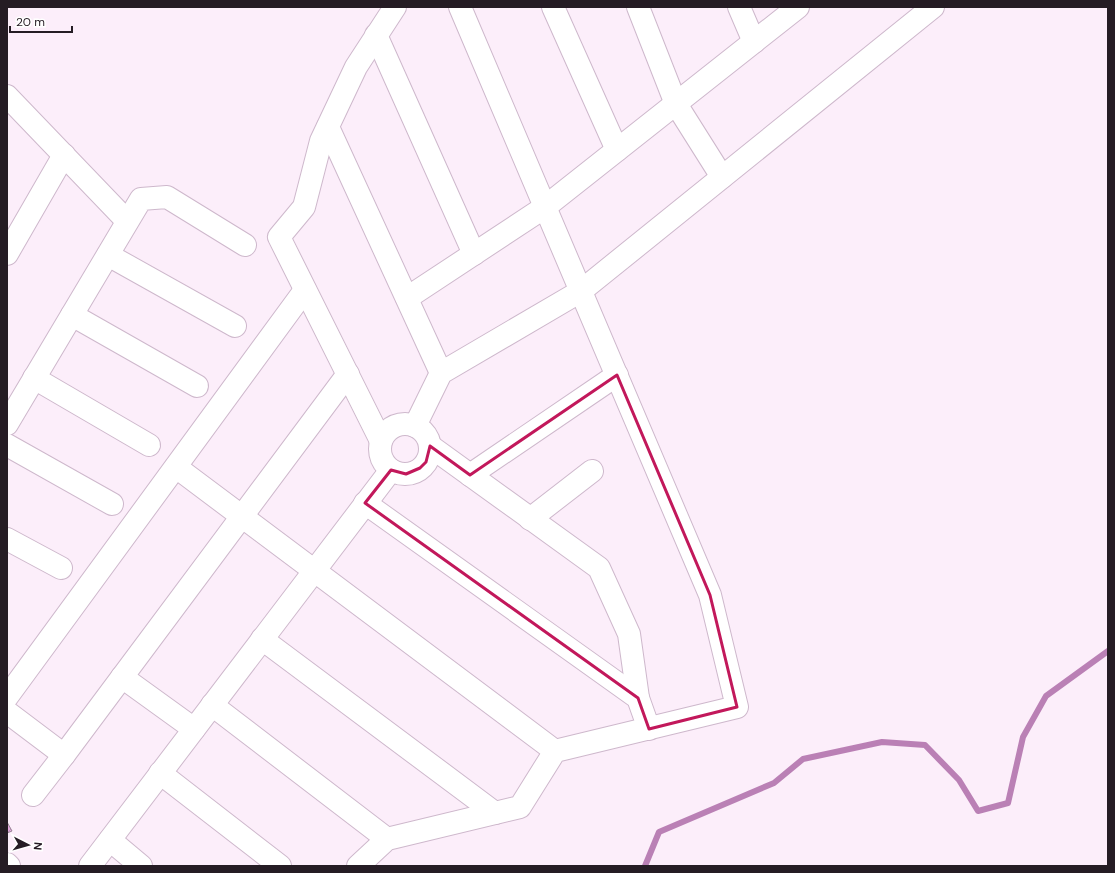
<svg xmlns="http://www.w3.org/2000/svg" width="1115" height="873" font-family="'DM Sans',sans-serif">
	<defs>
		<pattern id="building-cross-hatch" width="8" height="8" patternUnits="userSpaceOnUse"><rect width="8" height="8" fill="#e7abe2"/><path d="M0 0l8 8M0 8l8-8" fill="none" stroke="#c693c2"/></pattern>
	</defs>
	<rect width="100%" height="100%" fill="#fceefa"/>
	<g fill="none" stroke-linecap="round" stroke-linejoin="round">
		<!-- stream -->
		<path stroke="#ba80b5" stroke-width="6" d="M645,866L659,832L774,783L803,759L882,742L925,745L959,780L978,811L1008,803L1023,737L1046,696L1108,651"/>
	</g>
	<!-- building -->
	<path fill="url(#building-cross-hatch)" stroke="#978295" d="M7,822L12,831L7,833Z"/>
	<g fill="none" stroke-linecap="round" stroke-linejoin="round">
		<defs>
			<g id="minor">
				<path d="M553,7L617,150"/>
				<path d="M638,7L676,104L722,177"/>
				<path d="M739,7L754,42"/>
				<path d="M376,35L474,254"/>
				<path d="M7,96L127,221"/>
				<path d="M328,127L441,373"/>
				<path d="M7,254L64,155"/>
				<path d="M108,255L235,326"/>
				<path d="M407,298L545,207L798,7"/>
				<path d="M72,315L197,386"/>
				<path d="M34,378L149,445"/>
				<path d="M7,424L141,199L167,197L245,245"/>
				<circle cx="405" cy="449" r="25"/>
				<path d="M415,426L441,373L581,291L933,7"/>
				<path d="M381,441L279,237L304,207L321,141L356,67L395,7"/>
				<path d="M7,445L112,504"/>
				<path d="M430,446L599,568L629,634L638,698"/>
				<path d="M176,467L555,751"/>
				<path d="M470,475L617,375"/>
				<path d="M365,503L638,698L649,729"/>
				<path d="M530,519L592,471"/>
				<path d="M7,539L61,568"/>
				<path d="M262,639L495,813"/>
				<path d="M122,677L194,729"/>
				<path d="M7,697L305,290"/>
				<path d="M212,705L387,839"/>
				<path d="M7,712L64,755L348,374"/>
				<path d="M160,773L280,866"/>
				<path d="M33,795L64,755"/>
				<path d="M110,840L141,866"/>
				<path d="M7,864L9,866"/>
				<path d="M90,866L391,470"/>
				<path d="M358,866L387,839L520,807L555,751L737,707L710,595L460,7"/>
			</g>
		</defs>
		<!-- minor casing -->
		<use href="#minor" stroke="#ceb8cc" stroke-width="24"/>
		<!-- minor -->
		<use href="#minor" stroke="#fff" stroke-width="22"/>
	</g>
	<!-- marked area -->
	<path fill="none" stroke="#c2185b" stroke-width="3" stroke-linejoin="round" d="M617,375L710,595L737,707L649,729L638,698L365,503L391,470L406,474L420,468L426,462L430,446L470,475Z"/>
	<!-- border -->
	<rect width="1115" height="873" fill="none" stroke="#251c24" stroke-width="16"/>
	<!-- north arrow -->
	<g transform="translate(28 845) rotate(96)" stroke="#ffffff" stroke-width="3" paint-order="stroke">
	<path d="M0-3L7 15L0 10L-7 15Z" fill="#251c24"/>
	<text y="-6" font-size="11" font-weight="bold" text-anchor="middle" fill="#251c24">N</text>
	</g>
	<!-- scale -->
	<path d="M10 26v6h62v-6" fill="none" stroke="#251c24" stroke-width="2"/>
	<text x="16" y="26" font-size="12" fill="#251c24" stroke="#ffffff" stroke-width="3" paint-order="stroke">20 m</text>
</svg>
